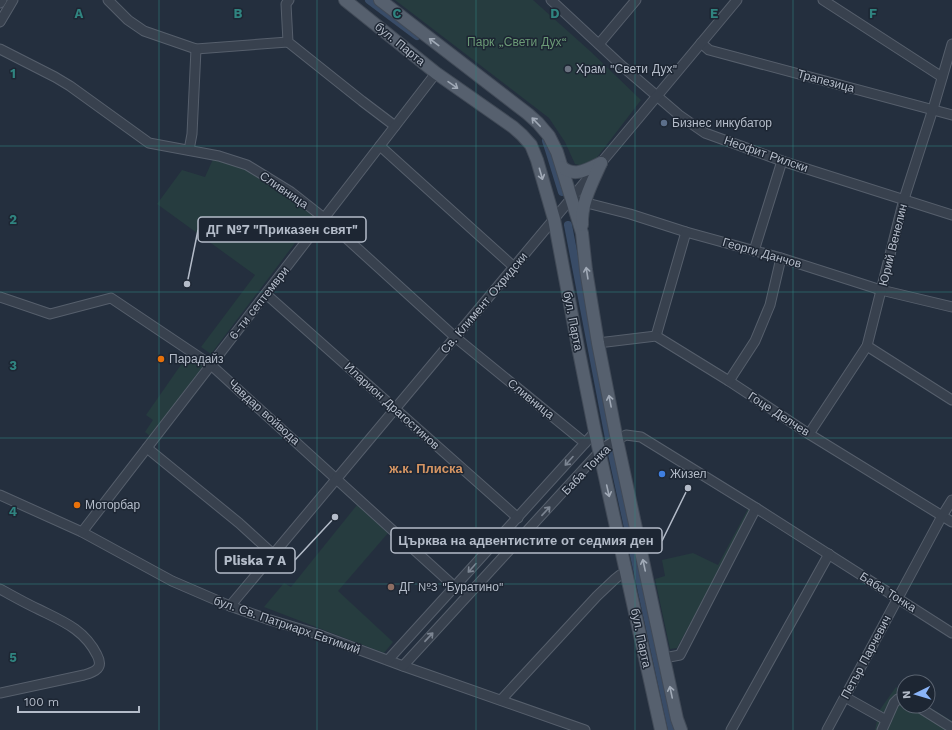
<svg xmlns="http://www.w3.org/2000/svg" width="952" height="730" font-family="'Work Sans',sans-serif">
	<rect width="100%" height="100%" fill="#242f3e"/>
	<!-- green -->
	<g fill="#263c3f">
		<path d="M395,0H533L590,51L641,100L595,160L583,166L575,164L565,142L549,118Z"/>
		<path d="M214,157L245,164L317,214L211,354L201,347L255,275L157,204L182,170L205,177Z"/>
		<path d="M191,356L204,365L150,436L145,432L153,420L146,415L185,359Z"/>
		<path d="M357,505L388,533L338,591L393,642L384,653L264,607L284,583L291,587Z"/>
		<path d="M749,507L752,509L677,648L670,649L655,579L665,576L662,560L693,553L718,565Z"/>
		<path d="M896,687L904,692V706H927L952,721V730H875L879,711Z"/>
	</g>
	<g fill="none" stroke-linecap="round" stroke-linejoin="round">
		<!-- canal -->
		<g stroke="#394c67" stroke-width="8">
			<path d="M369,0L417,36"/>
			<path d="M546,141L549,150L562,192"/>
			<path d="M568,225L612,454L672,730"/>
		</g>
		<defs>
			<g id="minor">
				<path d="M108,0L128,20L144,31L196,49L288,42"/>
				<path d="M289,0L286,4L288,42L362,101L395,126"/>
				<path d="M551,0L622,66L679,115L705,133L782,161L952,215"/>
				<path d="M823,0L942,77"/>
				<path d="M0,3L2,0"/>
				<path d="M0,22L13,0"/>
				<path d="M701,43L709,50L952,115"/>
				<path d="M599,44L636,0"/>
				<path d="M0,49L55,77L70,86L149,143L219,156L247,165L291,192L324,218L455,337L585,443"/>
				<path d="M380,146L514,267"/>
				<path d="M189,150L192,134L196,49"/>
				<path d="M579,201L630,214L686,232L781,258L881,290L952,307"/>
				<path d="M754,251L782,161"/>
				<path d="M266,294L518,518"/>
				<path d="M0,297L50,314L111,298L211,365L455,587"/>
				<path d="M656,336L686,232"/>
				<path d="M598,343L656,336L729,381L809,434L952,522"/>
				<path d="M867,346L952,400"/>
				<path d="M729,381L755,341L770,305L781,258"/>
				<path d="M809,434L867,346L904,199L933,109L952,44"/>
				<path d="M147,448L239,523L273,554"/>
				<path d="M0,495L82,532L172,581L230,606L270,620L317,634L403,666L585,730"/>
				<path d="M82,532L436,73"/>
				<path d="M0,589C13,596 25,603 38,609C62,621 84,629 97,655C104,668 95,672 84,675L0,693"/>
				<path d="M230,606L657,96L737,0"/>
				<path d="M664,658L680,655L756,508"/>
				<path d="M388,660L595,432"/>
				<path d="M403,666L603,448L613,442L626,435L641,437L756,508L952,633"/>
				<path d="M845,697L886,720"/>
				<path d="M501,700L597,596L615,579L620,575L627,573"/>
				<path d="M917,706L952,728"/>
				<path d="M731,730L829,554"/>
				<path d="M827,730L942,516L952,500"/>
				<path d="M882,730L894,703L898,699L904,698"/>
			</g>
			<g id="major">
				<path d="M345,0L436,73L513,127L522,135L531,145L537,160L554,219L578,347L595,432L661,730"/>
				<path d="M380,0L528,114L538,123L549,136L557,152L582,233L586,270L598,343L617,440L677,719L681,730"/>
				<path d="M562,167C575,178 588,169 601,163"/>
				<path d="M582,225C581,203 592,183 601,163"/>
			</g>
		</defs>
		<!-- minor casing -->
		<use href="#minor" stroke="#565f6c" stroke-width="11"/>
		<!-- major casing -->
		<use href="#major" stroke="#414a57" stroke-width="14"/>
		<!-- minor -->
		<use href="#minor" stroke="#38414e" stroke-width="9"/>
		<!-- major -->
		<use href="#major" stroke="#56606e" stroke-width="12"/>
	</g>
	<!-- one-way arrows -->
	<defs><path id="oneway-shaft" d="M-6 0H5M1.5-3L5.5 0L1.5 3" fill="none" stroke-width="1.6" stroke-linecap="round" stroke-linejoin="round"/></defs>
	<g stroke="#a1aab7">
		<use href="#oneway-shaft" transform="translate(434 42) rotate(-143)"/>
		<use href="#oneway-shaft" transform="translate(453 85) rotate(35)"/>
		<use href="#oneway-shaft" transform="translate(536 122) rotate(-134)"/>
		<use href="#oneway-shaft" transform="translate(541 174) rotate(74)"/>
		<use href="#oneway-shaft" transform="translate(587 273) rotate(-99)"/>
		<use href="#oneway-shaft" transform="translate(610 401) rotate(-101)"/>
		<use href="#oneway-shaft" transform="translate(608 491) rotate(77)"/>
		<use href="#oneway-shaft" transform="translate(644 565) rotate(-102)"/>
		<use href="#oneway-shaft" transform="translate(671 692) rotate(-102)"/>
	</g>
	<g stroke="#7c8592">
		<use href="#oneway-shaft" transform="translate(569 461) rotate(132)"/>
		<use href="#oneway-shaft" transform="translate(546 511) rotate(-47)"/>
		<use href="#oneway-shaft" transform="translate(472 568) rotate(132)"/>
		<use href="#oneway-shaft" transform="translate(429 637) rotate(-47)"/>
	</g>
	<!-- grid -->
	<path fill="none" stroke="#308480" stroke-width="1" stroke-opacity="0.55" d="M159,0V730M317,0V730M476,0V730M635,0V730M793,0V730M0,146H952M0,292H952M0,438H952M0,584H952"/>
	<!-- markers -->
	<circle fill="#6b7280" stroke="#1d2633" stroke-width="1.5" cx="568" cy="69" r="4"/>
	<circle fill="#5c6f8a" stroke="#1d2633" stroke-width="1.5" cx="664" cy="123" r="4"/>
	<g fill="#e8710a" stroke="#1d2633" stroke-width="1.5">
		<circle cx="161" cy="359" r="4"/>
		<circle cx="77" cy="505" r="4"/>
	</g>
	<circle fill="#3f7fe0" stroke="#1d2633" stroke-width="1.5" cx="662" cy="474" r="4"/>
	<circle fill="#8d6e63" stroke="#1d2633" stroke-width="1.5" cx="391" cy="587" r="4"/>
	<g text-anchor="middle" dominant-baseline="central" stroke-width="3" stroke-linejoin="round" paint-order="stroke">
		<!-- park labels -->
		<g font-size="12" fill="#6b9a76" stroke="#1d2633">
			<text x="517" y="42">Парк „Свети Дух“</text>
		</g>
		<!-- street labels -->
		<g font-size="12" fill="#b4bcc9" stroke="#1d2633">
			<text transform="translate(400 44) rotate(39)">бул. Парта</text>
			<text transform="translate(826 81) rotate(15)">Трапезица</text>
			<text transform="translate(766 154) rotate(19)">Неофит Рилски</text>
			<text transform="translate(284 190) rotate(34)">Сливница</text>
			<text transform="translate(893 245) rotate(-76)">Юрий Венелин</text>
			<text transform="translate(762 253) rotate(16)">Георги Данчов</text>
			<text transform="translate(259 303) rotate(-52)">6-ти септември</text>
			<text transform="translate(484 303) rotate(-50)">Св. Климент Охридски</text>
			<text transform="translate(573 321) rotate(79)">бул. Парта</text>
			<text transform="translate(531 399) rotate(39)">Сливница</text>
			<text transform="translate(392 406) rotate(42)">Иларион Драгостинов</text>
			<text transform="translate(264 412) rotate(42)">Чавдар войвода</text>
			<text transform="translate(779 414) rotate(33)">Гоце Делчев</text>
			<text transform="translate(586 470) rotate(-46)">Баба Тонка</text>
			<text transform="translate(888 592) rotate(32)">Баба Тонка</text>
			<text transform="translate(287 625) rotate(19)">бул. Св. Патриарх Евтимий</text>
			<text transform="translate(641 638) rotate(78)">бул. Парта</text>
			<text transform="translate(866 657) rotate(-62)">Петър Парчевич</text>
		</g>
		<!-- poi labels -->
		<g font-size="12" fill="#b4bcc9" stroke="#1d2633" text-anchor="start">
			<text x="576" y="69">Храм "Свети Дух"</text>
			<text x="672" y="123">Бизнес инкубатор</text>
			<text x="169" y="359">Парадайз</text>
			<text x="670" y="474">Жизел</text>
			<text x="85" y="505">Моторбар</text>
			<text x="399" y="587">ДГ №3 "Буратино"</text>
		</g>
		<!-- neighbourhood labels -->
		<g font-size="13" font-weight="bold" fill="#d59563" stroke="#1d2633">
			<text x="426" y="468">ж.к. Плиска</text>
		</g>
	</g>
	<g font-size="13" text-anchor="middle" font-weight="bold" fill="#308480" stroke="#1d2633" stroke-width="3" stroke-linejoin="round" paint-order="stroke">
		<text x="79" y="18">A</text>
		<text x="238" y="18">B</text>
		<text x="397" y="18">C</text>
		<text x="555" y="18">D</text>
		<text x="714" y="18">E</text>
		<text x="873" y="18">F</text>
		<text x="13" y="78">1</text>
		<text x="13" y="224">2</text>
		<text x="13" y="370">3</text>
		<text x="13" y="516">4</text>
		<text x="13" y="662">5</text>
	</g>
	<!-- callouts -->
	<path fill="none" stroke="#b4bcc9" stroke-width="1.5" d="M187 284L198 230M688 488L662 541M335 517L295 560"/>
	<g fill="#b4bcc9" stroke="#1d2633" stroke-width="1.5">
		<circle cx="187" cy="284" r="4"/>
		<circle cx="688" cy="488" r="4"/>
		<circle cx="335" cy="517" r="4"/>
	</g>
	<g fill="#1d2633" stroke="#b4bcc9" stroke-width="1.5">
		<rect x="198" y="217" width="168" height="25" rx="4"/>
		<rect x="391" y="528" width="271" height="25" rx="4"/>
		<rect x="216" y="548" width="79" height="25" rx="4"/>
	</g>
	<g font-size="13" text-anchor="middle" font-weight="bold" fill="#b4bcc9">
		<text x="282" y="234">ДГ №7 "Приказен свят"</text>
		<text x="526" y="545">Църква на адвентистите от седмия ден</text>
		<text x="255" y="565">Pliska 7 A</text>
	</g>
	<!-- north arrow -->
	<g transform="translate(916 694) rotate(265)"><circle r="19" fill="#1d2633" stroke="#59626f"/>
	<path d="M0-3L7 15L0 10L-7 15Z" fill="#8ab4f8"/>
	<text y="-6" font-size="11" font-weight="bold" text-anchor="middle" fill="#b4bcc9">N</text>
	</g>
	<!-- scale -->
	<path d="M18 706v6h121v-6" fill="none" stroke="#b4bcc9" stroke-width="2"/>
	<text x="24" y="706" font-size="12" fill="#b4bcc9" stroke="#1d2633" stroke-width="3" paint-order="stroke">100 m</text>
</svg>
